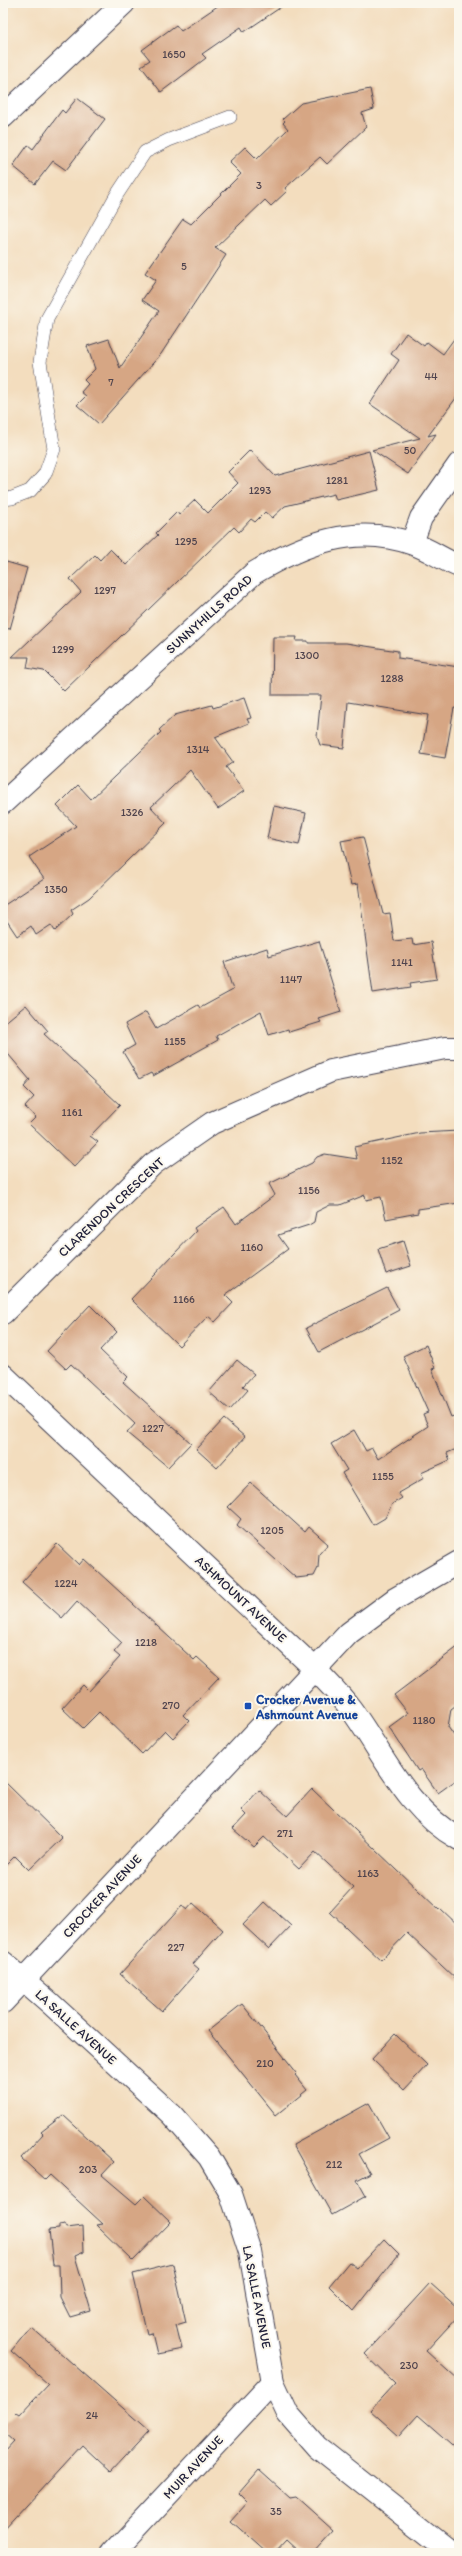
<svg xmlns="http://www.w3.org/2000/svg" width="462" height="2556" font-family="Itim,sans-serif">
	<rect width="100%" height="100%" fill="#fbf7ec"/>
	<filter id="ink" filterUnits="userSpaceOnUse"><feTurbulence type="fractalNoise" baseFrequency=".025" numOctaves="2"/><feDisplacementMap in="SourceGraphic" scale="8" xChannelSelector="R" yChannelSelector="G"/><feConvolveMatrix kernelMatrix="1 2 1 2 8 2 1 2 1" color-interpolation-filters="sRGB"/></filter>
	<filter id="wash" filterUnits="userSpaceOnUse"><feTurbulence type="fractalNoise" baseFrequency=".012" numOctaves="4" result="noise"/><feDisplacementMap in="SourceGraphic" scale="16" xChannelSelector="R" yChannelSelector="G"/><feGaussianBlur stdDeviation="0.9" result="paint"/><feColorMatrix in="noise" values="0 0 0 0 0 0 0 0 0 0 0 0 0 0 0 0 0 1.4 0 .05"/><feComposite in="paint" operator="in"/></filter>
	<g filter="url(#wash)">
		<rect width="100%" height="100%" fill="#f3ddbe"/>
		<g id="blocks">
			<!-- building -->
			<g fill="#d6a684">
				<path d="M222,3H287L244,32L241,27L202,54L206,58L161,92L141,66L150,60L142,50L176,25L181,31Z"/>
				<path d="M370,89L374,109L362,113L366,127L327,164L320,157L285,188L287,191L271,206L265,200L215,248L226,255L161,354L99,424L77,405L86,396L81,392L88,384L84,380L95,369L87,346L109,339L120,368L159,311L142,300L156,280L145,273L183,219L191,224L241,174L229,162L245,147L257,159L288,129L283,123L285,121L283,119L301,103Z"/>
				<path d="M77,98L105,119L66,170L53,161L35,184L13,166L28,145L33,149L62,110L65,113Z"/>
				<path d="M459,332V394L428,436L436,434L408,474L372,450L420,438L370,404L399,360L391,354L406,333L424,346L427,342L443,354Z"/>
				<path d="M250,450L275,476L369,451L379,490L336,500L334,494L285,506L272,518L265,512L255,522L251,519L239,532L234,527L64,691L44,671L27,668L29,657H12L81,592L70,579L95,555L100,560L110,549L126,565L158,535L156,533L177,512L179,515L195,500L208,513L238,483L228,472Z"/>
				<path d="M3,561L27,568L10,629L3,628Z"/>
				<path d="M273,637H297L296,641H308V643H346L398,651V658L459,667V709L454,708L445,758L421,754L428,715L348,702L344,748L320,745L317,736L321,695H272Z"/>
				<path d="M244,698L251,718L247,719L249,723L215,737L233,762L226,767L244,791L218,809L190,770L151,807L166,823L89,898L71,910L73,914L55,931L51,925L36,935L31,926L17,936L3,915V906L44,879L29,857L76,826L57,806L78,785L91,799L161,732L159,730L175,715L212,705L213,708Z"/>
				<path d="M274,806L306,813L299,845L267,838Z"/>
				<path d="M363,837L383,914L390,913L394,941L412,939L413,945L431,942L437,979L410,983L411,987L373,993L358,884L351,885L341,841Z"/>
				<path d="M319,941L341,1012L319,1019L321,1022L289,1032L288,1029L269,1035L261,1011L216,1036L218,1040L153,1076L151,1073L139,1079L123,1052L135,1045L125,1024L146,1012L156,1029L198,1005L200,1008L233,990L224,962L267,948L269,956Z"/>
				<path d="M26,1005L48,1031L44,1034L120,1105L90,1136L98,1142L74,1167L29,1124L36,1117L25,1107L34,1097L24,1087L30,1080L3,1048V1024Z"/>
				<path d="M459,1131V1203L418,1209V1213L386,1219L381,1197L366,1200L365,1195L340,1205H330L316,1212L314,1222L309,1225L278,1235L288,1249L225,1295L233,1303L215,1322L208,1316L179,1346L131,1299L196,1231L194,1228L224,1207L236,1224L275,1195L269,1184L312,1163L317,1157L325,1154L357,1159L354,1147L420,1133Z"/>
				<path d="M403,1241L411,1266L386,1274L378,1249Z"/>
				<path d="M387,1288L399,1310L319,1352L306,1328Z"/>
				<path d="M90,1305L117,1332L100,1350L128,1377L123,1382L191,1443L168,1467L127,1433L135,1424L71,1364L66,1369L47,1351Z"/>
				<path d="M426,1345L435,1368L432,1369L451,1417L459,1414V1448L447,1453L450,1460L421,1473L424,1478L398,1493L402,1498L392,1504L385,1518L373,1525L342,1473L347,1470L331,1444L354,1430L366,1451L372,1448L378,1459L428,1426L423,1414L428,1412L403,1356Z"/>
				<path d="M237,1360L254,1374L243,1386L248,1390L230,1410L209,1392Z"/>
				<path d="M224,1419L245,1437L217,1468L196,1449Z"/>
				<path d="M251,1483L305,1532L309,1527L328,1544L319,1554L318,1568L314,1576L296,1578L237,1525L241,1519L228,1507Z"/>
				<path d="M57,1544L79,1565L84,1559L194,1660L197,1657L219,1677L183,1715L189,1721L173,1738L165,1730L142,1754L99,1712L83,1728L62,1708L83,1685L89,1691L120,1657L114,1652L122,1643L77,1601L62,1618L22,1582Z"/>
				<path d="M459,1646V1703L451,1709L448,1727L459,1743V1778L438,1793L421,1769L418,1771L389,1727L408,1713L394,1695Z"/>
				<path d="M3,1780L62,1838L29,1870L15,1856L3,1868Z"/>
				<path d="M312,1789L439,1910L440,1908L459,1926V1982L407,1933L381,1960L330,1912L353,1887L315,1852L299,1869L264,1837L254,1847L233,1829L246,1815L241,1810L259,1790L287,1816Z"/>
				<path d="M265,1902L291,1926L269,1949L243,1925Z"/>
				<path d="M193,1903L223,1930L193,1964L199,1969L162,2011L120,1974L182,1906L187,1910Z"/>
				<path d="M242,2004L297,2073L295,2075L307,2090L276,2115L208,2031Z"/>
				<path d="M395,2034L427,2065L404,2090L372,2059Z"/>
				<path d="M369,2103L389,2138L359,2154L370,2173L357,2180L366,2196L332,2215L293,2145Z"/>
				<path d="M63,2115L114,2162L102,2175L136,2204L144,2196L171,2222L133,2261L96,2225L103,2224L50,2175L45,2180L21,2158L43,2134L41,2132Z"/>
				<path d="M65,2224L67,2228L83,2226L84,2252L75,2256L91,2311L70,2317L60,2297L59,2265H53L49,2230L59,2229V2225Z"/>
				<path d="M384,2239L399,2254L354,2311L329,2286L349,2262L357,2268Z"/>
				<path d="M173,2264L186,2322L176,2325L182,2349L157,2354L152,2333L147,2334L133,2274Z"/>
				<path d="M430,2283L459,2309V2315L426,2351L459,2381V2451L418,2415L399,2436L370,2410L395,2383L365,2354Z"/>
				<path d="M31,2327L149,2431L111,2472L82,2445L3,2531V2452L13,2441L3,2432V2426L16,2413L19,2415L48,2384L11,2351Z"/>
				<path d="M259,2470L290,2498L296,2497L334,2531L314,2553H300L286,2540L274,2553H267L231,2521L248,2502L239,2493Z"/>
			</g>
		</g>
	</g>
	<g filter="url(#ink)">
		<use href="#blocks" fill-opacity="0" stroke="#413e4f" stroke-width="1"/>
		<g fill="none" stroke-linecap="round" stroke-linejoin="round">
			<defs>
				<path id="lane" d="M3,499L12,498L30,491L45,474L54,449L40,362L47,319L116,196L145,152L169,140L230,117"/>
				<g id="street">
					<path d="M3,117L124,3"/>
					<path d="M412,543L421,518L459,464"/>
					<path d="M3,803L254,573C303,544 355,523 413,544C429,549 443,560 459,566"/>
					<path d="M3,1313L153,1164L212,1123L331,1071L445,1048H459"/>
					<path d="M3,1375L314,1668C326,1681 340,1694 351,1709C385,1756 407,1810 459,1839"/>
					<path d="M3,1962L50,2003L172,2115L209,2157L231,2194L250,2252L273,2382L288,2414L317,2447L451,2553"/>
					<path d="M113,2553L273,2382"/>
				</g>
				<path id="secondary" d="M3,2002L349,1633L395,1599L459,1562"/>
			</defs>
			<!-- lane casing -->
			<use href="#lane" stroke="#413e4f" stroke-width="14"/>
			<!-- street casing -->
			<use href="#street" stroke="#413e4f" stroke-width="24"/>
			<!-- secondary casing -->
			<use href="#secondary" stroke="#413e4f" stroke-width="24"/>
			<!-- lane -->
			<use href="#lane" stroke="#fff" stroke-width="13"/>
			<!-- street -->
			<use href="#street" stroke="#fff" stroke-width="22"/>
			<!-- secondary -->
			<use href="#secondary" stroke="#fff" stroke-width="22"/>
		</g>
	</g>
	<!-- markers -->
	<rect fill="#1a4fb4" stroke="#fbf7ec" stroke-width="1.5" x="244" y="1702" width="8" height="8" rx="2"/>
	<g text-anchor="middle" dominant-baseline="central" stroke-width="4" stroke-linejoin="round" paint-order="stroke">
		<!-- number labels -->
		<g font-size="11" fill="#4f434d">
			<text x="174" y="54">1650</text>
			<text x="259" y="185">3</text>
			<text x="184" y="266">5</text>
			<text x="431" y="376">44</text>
			<text x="111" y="382">7</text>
			<text x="410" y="450">50</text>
			<text x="337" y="480">1281</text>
			<text x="260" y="490">1293</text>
			<text x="186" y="541">1295</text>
			<text x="105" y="590">1297</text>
			<text x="63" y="649">1299</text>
			<text x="307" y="655">1300</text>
			<text x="392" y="678">1288</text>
			<text x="198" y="749">1314</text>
			<text x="132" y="812">1326</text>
			<text x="56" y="889">1350</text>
			<text x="402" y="962">1141</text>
			<text x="291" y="979">1147</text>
			<text x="175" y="1041">1155</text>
			<text x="72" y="1112">1161</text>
			<text x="392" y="1160">1152</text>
			<text x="309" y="1190">1156</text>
			<text x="252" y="1247">1160</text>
			<text x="184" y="1299">1166</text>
			<text x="153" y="1428">1227</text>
			<text x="383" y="1476">1155</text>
			<text x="272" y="1530">1205</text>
			<text x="66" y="1583">1224</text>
			<text x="146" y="1642">1218</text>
			<text x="171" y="1705">270</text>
			<text x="424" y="1720">1180</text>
			<text x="285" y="1833">271</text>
			<text x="368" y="1873">1163</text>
			<text x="176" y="1947">227</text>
			<text x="265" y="2063">210</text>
			<text x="334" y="2164">212</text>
			<text x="88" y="2169">203</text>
			<text x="409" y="2365">230</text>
			<text x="92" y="2415">24</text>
			<text x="276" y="2511">35</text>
		</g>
		<!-- street labels -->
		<g font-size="13" fill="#22223b" stroke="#fbf7ec">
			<text transform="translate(209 614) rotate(-42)">SUNNYHILLS ROAD</text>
			<text transform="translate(111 1207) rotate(-43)">CLARENDON CRESCENT</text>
			<text transform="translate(241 1599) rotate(43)">ASHMOUNT AVENUE</text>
			<text transform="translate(102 1896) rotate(-47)">CROCKER AVENUE</text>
			<text transform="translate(76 2027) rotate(42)">LA SALLE AVENUE</text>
			<text transform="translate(257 2297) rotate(79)">LA SALLE AVENUE</text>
			<text transform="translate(193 2467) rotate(-47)">MUIR AVENUE</text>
		</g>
		<!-- transit labels -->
		<g font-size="13" font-weight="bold" fill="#164399" stroke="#fbf7ec" text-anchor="start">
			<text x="256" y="1699">Crocker Avenue &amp;<tspan x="256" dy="15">Ashmount Avenue</tspan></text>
		</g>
	</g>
	<!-- margin -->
	<rect width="462" height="2556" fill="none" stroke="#fbf7ec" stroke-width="16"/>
</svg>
